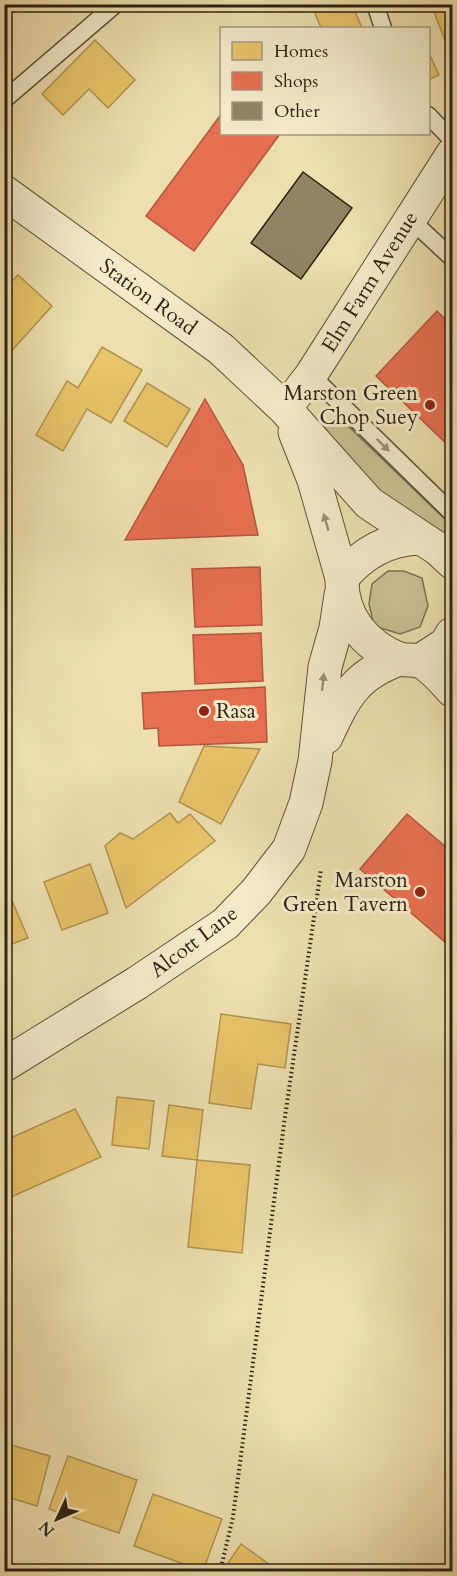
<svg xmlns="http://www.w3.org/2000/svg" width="457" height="1576" font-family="Cardo,serif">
	<rect width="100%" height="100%" fill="#eedfae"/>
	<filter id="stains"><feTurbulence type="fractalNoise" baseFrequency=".00333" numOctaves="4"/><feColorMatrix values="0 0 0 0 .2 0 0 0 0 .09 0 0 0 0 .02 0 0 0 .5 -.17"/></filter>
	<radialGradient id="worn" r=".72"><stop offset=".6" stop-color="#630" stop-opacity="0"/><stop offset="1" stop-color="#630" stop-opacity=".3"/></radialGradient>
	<!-- green -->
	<g fill="#cdbf94" stroke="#7c7054" stroke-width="1.5">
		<path d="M335,419L344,422L452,526V546L393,509L345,456L325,428L328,421Z"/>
		<path d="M388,571H404L422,578L428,606L420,627L400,634L374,626L369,604L372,584Z"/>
	</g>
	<!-- homes -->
	<g fill="#e9c46a" stroke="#b09350" stroke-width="1.5">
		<path d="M330,4H352L362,28H321L314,11Z"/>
		<path d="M452,5V58L434,12Z"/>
		<path d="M95,40L135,80L108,108L89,89L63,115L42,94Z"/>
		<path d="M428,51L439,75L428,80Z"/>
		<path d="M18,275L52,306L6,357L4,289Z"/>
		<path d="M102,347L142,370L111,423L87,409L63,451L36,435L67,381L78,388Z"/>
		<path d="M147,383L190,409L167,447L124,421Z"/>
		<path d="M204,746L260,749L221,824L179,802Z"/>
		<path d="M170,813L178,823L190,814L215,841L126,908L105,846L120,833L133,839Z"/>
		<path d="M90,864L108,913L62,930L44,882Z"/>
		<path d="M4,882L28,938L4,947Z"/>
		<path d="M221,1014L291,1024L285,1068L258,1064L251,1109L209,1103Z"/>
		<path d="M117,1097L154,1101L149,1149L112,1145Z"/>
		<path d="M169,1105L203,1110L197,1160L162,1156Z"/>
		<path d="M75,1109L101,1157L4,1200V1141Z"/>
		<path d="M197,1160L250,1165L242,1253L188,1247Z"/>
		<path d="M4,1443L50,1456L37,1506L4,1496Z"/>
		<path d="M68,1456L137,1480L119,1533L49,1509Z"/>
		<path d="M153,1494L222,1519L203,1571L134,1546Z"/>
		<path d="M241,1544L280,1572H222Z"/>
	</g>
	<!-- shops -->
	<g fill="#e76f51" stroke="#af573f" stroke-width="1.5">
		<path d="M222,113V134H280L194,251L146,216Z"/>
		<path d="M437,311L452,326V449L376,376Z"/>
		<path d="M205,399L243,465L258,535L125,540Z"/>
		<path d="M260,567L262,625L195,627L192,569Z"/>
		<path d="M261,633L263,681L195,684L193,635Z"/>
		<path d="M265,687L267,742L159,746L158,728L144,729L142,693Z"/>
		<path d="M407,814L446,847L452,840V948L360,869Z"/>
	</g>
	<!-- building -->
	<path fill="#918364" stroke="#2c2014" stroke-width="1.5" d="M303,172L352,208L301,279L251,243Z"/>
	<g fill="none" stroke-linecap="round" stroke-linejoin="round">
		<defs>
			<g id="service">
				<path d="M375,4L383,28"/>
				<path d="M4,100L116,4"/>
				<path d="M428,115L452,140"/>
				<path d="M409,218L452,258"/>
				<path d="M311,375L452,513"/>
			</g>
			<path id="minor" d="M285,409L311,375L452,154"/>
			<g id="tertiary">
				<path d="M4,192L221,349L285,409L369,503L438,549L452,562"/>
				<path d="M295,432L314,480L342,578C341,616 364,645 399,659C406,661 415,659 422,662C434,669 443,680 452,690"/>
				<path d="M342,578C362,553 387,539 420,538"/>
				<path d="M420,661L446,644L452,634"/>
				<path d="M326,737C345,696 356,674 400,659"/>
				<path d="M4,1065L137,983L225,924L256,892L289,849L306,803L315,761L325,667L336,628L341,595"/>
			</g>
		</defs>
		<!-- service casing -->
		<use href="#service" stroke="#5c503a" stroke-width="19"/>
		<!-- minor casing -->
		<use href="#minor" stroke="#5c503a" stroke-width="34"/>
		<!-- tertiary casing -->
		<use href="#tertiary" stroke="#5c503a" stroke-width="35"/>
		<!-- path -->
		<path stroke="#2c2014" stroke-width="4" stroke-dasharray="1.5 3" stroke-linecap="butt" d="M220,1572L233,1517L284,1124L321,869"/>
		<!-- service -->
		<use href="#service" stroke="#f4eaca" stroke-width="16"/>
		<!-- minor -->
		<use href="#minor" stroke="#f4eaca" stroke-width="32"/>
		<!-- tertiary -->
		<use href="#tertiary" stroke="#f4eaca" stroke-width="33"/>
	</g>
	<!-- one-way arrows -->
	<defs><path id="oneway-solid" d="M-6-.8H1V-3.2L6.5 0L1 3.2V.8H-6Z" transform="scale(1.5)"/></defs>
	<g fill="#9a8f78">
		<use href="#oneway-solid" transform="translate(383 445) rotate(44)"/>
		<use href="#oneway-solid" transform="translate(326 522) rotate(-106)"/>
		<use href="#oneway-solid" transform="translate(323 682) rotate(-84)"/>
	</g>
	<!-- markers -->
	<g fill="#8f2418" stroke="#f4eaca" stroke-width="2">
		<circle cx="430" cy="405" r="6"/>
		<circle cx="204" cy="711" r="6"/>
		<circle cx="420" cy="892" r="6"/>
	</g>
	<g text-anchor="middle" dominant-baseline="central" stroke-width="6" stroke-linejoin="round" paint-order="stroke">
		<!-- street labels -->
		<g font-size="21" fill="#2c2014" stroke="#f4eaca">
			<text transform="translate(370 282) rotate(-58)">Elm Farm Avenue</text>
			<text transform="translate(148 297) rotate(36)">Station Road</text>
			<text transform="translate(194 942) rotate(-37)">Alcott Lane</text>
		</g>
		<!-- poi labels -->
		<g font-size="21" fill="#2c2014" stroke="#f4eaca" text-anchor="end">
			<text x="418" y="393">Marston Green<tspan x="418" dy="24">Chop Suey</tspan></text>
			<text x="216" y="711" text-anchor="start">Rasa</text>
			<text x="408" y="880">Marston<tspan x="408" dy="24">Green Tavern</tspan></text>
		</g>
	</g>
	<!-- margin -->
	<rect width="457" height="1576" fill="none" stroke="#eedfae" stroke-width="24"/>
	<rect x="6" y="6" width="445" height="1564" fill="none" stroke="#2c2014" stroke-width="3"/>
	<rect x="12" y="12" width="433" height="1552" fill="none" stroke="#2c2014" stroke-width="1.5"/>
	<!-- legend -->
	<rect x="220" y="27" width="210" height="108" fill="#f4eaca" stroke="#a49981" stroke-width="1.5"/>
	<rect x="232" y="42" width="30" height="18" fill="#e9c46a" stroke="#a49981" stroke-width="1.5"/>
	<text x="274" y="57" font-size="18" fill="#2c2014">Homes</text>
	<rect x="232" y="72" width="30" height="18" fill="#e76f51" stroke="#a49981" stroke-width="1.5"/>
	<text x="274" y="87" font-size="18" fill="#2c2014">Shops</text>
	<rect x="232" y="102" width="30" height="18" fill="#918364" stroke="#a49981" stroke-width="1.5"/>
	<text x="274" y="117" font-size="18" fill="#2c2014">Other</text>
	<!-- north arrow -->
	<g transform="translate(57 1519) rotate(226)" stroke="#f4eaca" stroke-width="4.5" paint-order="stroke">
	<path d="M0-4.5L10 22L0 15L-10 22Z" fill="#2c2014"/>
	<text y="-9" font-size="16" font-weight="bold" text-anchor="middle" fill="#2c2014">N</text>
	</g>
	<rect width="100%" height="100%" filter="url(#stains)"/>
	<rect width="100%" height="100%" fill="url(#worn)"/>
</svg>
